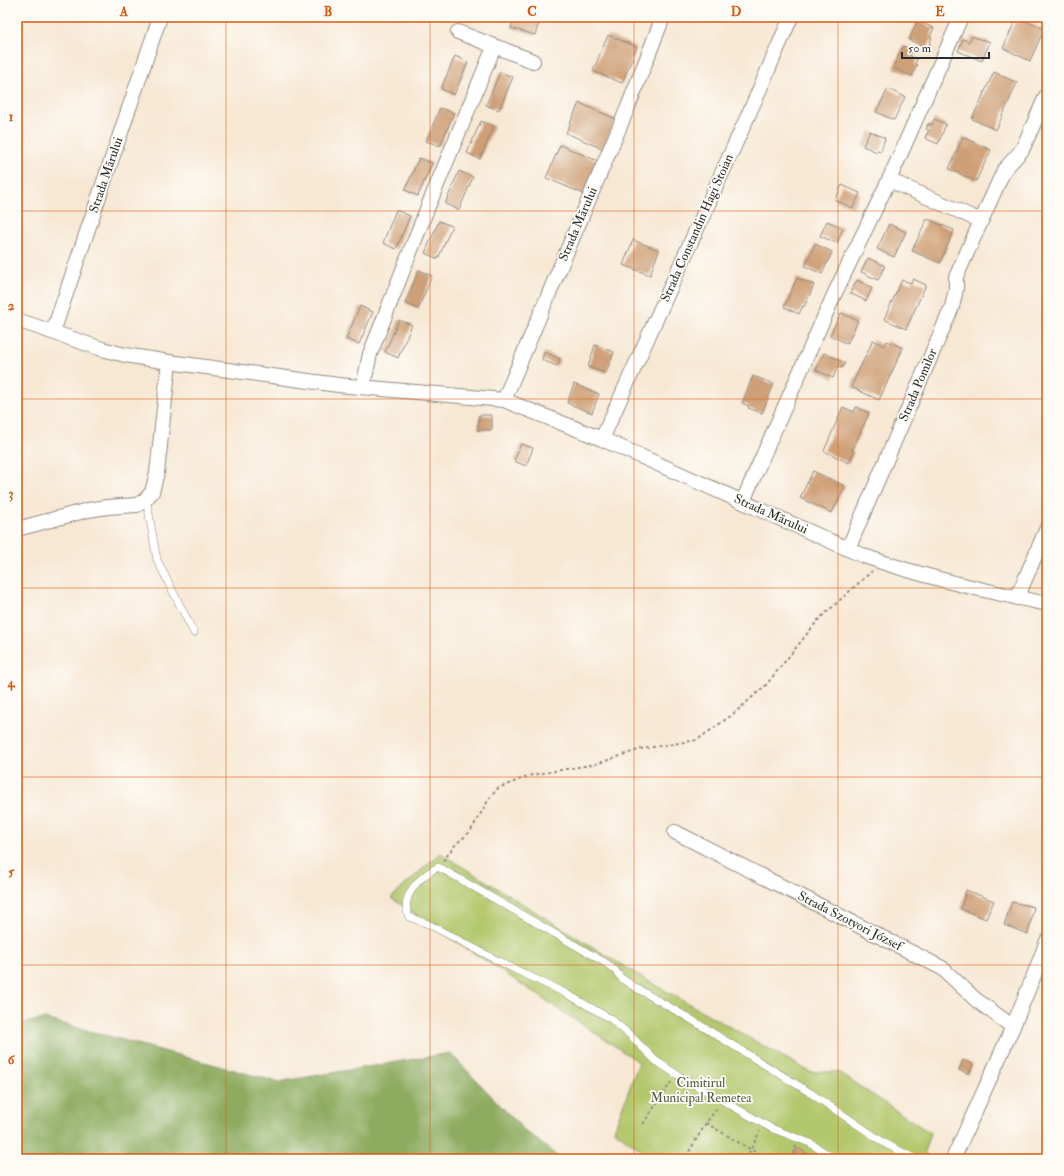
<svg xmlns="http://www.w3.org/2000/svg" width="1064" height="1176" font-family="'IM FELL Double Pica',serif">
	<rect width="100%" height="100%" fill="#fdfcf7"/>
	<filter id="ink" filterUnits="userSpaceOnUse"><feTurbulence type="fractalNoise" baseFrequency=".025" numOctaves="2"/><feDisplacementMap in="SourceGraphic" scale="8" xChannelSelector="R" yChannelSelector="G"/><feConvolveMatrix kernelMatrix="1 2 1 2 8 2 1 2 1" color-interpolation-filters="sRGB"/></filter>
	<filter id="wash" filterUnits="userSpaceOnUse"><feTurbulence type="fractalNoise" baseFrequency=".012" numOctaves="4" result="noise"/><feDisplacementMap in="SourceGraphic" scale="16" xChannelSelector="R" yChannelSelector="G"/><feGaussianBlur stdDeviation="0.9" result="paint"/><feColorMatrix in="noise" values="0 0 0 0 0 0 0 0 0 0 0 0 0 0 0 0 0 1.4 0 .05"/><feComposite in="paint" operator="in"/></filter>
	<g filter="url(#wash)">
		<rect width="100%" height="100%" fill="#f7e8d4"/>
		<!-- green -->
		<path fill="#b3c86d" stroke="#6f7a4c" d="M440,853L643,978L810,1072H838L930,1133L924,1152L931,1159H653L614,1130L639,1062L391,898Z"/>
		<!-- forest -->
		<path fill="#8eac60" stroke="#5c6c46" d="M45,1019L278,1082L450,1053L523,1129L561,1159H17V1024Z"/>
		<g id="blocks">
			<!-- building -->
			<g fill="#cfa077">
				<path d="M489,17H501L500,21Z"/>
				<path d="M514,17H541L535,35L511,28Z"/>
				<path d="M983,17H996L994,22Z"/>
				<path d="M1017,17L1044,29L1030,61L1003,48Z"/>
				<path d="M917,21L934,28L930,37H932L928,48L909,40Z"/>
				<path d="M608,35L637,47L622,83L593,71Z"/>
				<path d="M972,36L982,40V39L990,42L982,61L958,51L963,39L969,42Z"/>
				<path d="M903,46L913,50L910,56L917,59L915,64L917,65L912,76L893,68Z"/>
				<path d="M455,56L468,62L454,95L441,89Z"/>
				<path d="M500,72L513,77L499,110L486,105Z"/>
				<path d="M994,72L1017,83L996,130L972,119Z"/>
				<path d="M888,89L905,97L894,120L876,112Z"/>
				<path d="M579,103L616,119L603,149L566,133Z"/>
				<path d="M440,108L454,113L440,146L426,141Z"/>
				<path d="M934,119L946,124L938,144L925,138L929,130L926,129L928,124L932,125Z"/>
				<path d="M481,121L494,126L480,159L467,153Z"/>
				<path d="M870,131L885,138L881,151L878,150L877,152L863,146Z"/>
				<path d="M963,137L991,150L976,181L949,169Z"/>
				<path d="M560,145L598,161L584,194L546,178Z"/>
				<path d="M419,158L432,163L418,196L405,190Z"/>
				<path d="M459,171L473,177L459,210L445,204Z"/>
				<path d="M842,185L860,193L853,208L835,200Z"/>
				<path d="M396,210L410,216L396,249L383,243Z"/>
				<path d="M927,219L954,230L940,263L912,251Z"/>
				<path d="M439,221L452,226L438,259L425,253Z"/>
				<path d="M827,221L843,228L837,243L820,236Z"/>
				<path d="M889,224L906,232L894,257L877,249Z"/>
				<path d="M633,240L659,250L650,275L623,265Z"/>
				<path d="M815,244L832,252L822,274L805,266Z"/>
				<path d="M868,258L885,266L878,280L861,272Z"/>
				<path d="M419,270L432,276L418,309L405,303Z"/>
				<path d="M797,278L814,285L804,307L803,306L799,314L784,307Z"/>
				<path d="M913,279L926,285L906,329L884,319L902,280L911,283Z"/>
				<path d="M857,280L872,288L866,301L850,293Z"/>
				<path d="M360,306L373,312L359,344L346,339Z"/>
				<path d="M841,313L858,321L847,344L830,335Z"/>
				<path d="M399,320L412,325L398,358L385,352Z"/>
				<path d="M873,340L884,346L887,341L903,348L879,400L851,387Z"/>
				<path d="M595,345L614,352L606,373L588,367Z"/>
				<path d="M544,352L560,359L557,366L542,360Z"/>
				<path d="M824,353L845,363L842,368L838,366L833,378L816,370Z"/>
				<path d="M753,376L774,384L762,413L748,408L749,406L742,403Z"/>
				<path d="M574,384L599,394L592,413L567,403Z"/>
				<path d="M843,407L854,412L856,407L869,413L852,451L854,452L849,463L824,451Z"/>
				<path d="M479,415H492V430H478Z"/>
				<path d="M521,444L533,448L526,466L514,461Z"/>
				<path d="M813,471L845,486L832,513L800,498Z"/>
				<path d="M966,890L994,901L986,919L961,909Z"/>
				<path d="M1012,902L1034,907L1028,934L1004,925Z"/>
				<path d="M963,1060L973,1064L969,1074L959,1070Z"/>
				<path d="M797,1148L812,1156L811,1159H792Z"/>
			</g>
		</g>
	</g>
	<g filter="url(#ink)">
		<use href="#blocks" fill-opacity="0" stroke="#918a80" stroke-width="1"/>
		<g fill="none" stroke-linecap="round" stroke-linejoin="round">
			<defs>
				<g id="service">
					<path d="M145,500L148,508L157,560L194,633"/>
					<path d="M835,1159L810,1143L771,1128L676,1074L656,1061L630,1035L611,1019L567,994L508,966L428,924L409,917C399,895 421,876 438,867L444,870L606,963L615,970L621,978L633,986L687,1017L809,1092L886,1144L916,1159"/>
				</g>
				<g id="minor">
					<path d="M458,32L533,61"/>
					<path d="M889,180L981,221"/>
					<path d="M17,320L102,349L125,355L169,362L338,385L504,400L602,439L864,556C923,577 986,591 1047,604"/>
					<path d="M53,332L160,17"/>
					<path d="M363,387L370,354L427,209L494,47"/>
					<path d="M504,400L628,107L663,17"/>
					<path d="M602,439L755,100L791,17"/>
					<path d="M743,501L834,295L889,180L961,17"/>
					<path d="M17,529L88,510L107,507L137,505L145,500L152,492L157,473L169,362"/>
					<path d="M848,549L952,307L956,289V277L1004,170L1022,150L1047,94"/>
					<path d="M1017,598L1047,528"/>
					<path d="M675,832L942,968L975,999L1013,1027"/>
					<path d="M953,1159C986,1087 1020,1015 1047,941"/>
				</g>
			</defs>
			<!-- service casing -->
			<use href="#service" stroke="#918a80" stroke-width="8"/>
			<!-- minor casing -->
			<use href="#minor" stroke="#918a80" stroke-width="16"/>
			<!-- path -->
			<g stroke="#918a80" stroke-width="2" stroke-dasharray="3 3" stroke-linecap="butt">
				<path d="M17,30L22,17"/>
				<path d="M443,861L456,844L470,832L489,799L498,788L532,775L596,764L641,749L697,740L732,715L766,685L819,619L872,571"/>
				<path d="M706,1123L767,1159"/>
				<path d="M643,1124L671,1082"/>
				<path d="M694,1159L687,1155L706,1123L717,1108"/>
				<path d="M746,1159L760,1131"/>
				<path d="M790,1159L796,1146"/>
			</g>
			<!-- service -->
			<use href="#service" stroke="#fff" stroke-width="7"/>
			<!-- minor -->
			<use href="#minor" stroke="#fff" stroke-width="14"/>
		</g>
	</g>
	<!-- grid -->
	<path fill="none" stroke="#df570e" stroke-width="1" stroke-opacity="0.55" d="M226,17V1159M430,17V1159M634,17V1159M838,17V1159M17,211H1047M17,399H1047M17,588H1047M17,777H1047M17,965H1047"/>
	<g text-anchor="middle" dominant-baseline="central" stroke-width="3.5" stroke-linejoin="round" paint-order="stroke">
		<!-- street labels -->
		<g font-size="13" fill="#2b2b2b" stroke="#fdfcf7">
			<text transform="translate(106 175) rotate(-71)">Strada Mărului</text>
			<text transform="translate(578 224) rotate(-67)">Strada Mărului</text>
			<text transform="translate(697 228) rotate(-66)">Strada Constandin Hagi Stoian</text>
			<text transform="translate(918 385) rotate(-67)">Strada Pomilor</text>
			<text transform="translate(771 514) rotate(24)">Strada Mărului</text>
			<text transform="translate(850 921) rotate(27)">Strada Szotyori József</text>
		</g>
		<!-- park labels -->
		<g font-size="13" fill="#545a3f" stroke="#fdfcf7">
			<text x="701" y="1083">Cimitirul<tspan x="701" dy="15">Municipal Remetea</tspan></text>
		</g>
	</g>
	<!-- margin -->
	<rect width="1064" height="1176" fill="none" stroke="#fdfcf7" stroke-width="44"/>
	<!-- scale -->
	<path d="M902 52v6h87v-6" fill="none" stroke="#2b2b2b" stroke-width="2"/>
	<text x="908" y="52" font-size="12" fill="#2b2b2b" stroke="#fdfcf7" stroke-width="3" paint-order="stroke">50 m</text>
	<rect x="22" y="22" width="1020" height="1132" fill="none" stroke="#df570e" stroke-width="1.5"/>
	<g font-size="13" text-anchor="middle" font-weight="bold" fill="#df570e">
		<text x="124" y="16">A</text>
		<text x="328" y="16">B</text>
		<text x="532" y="16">C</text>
		<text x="736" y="16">D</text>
		<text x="940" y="16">E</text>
		<text x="11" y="121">1</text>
		<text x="11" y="310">2</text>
		<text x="11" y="498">3</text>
		<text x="11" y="687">4</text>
		<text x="11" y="876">5</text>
		<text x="11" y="1064">6</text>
	</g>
</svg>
